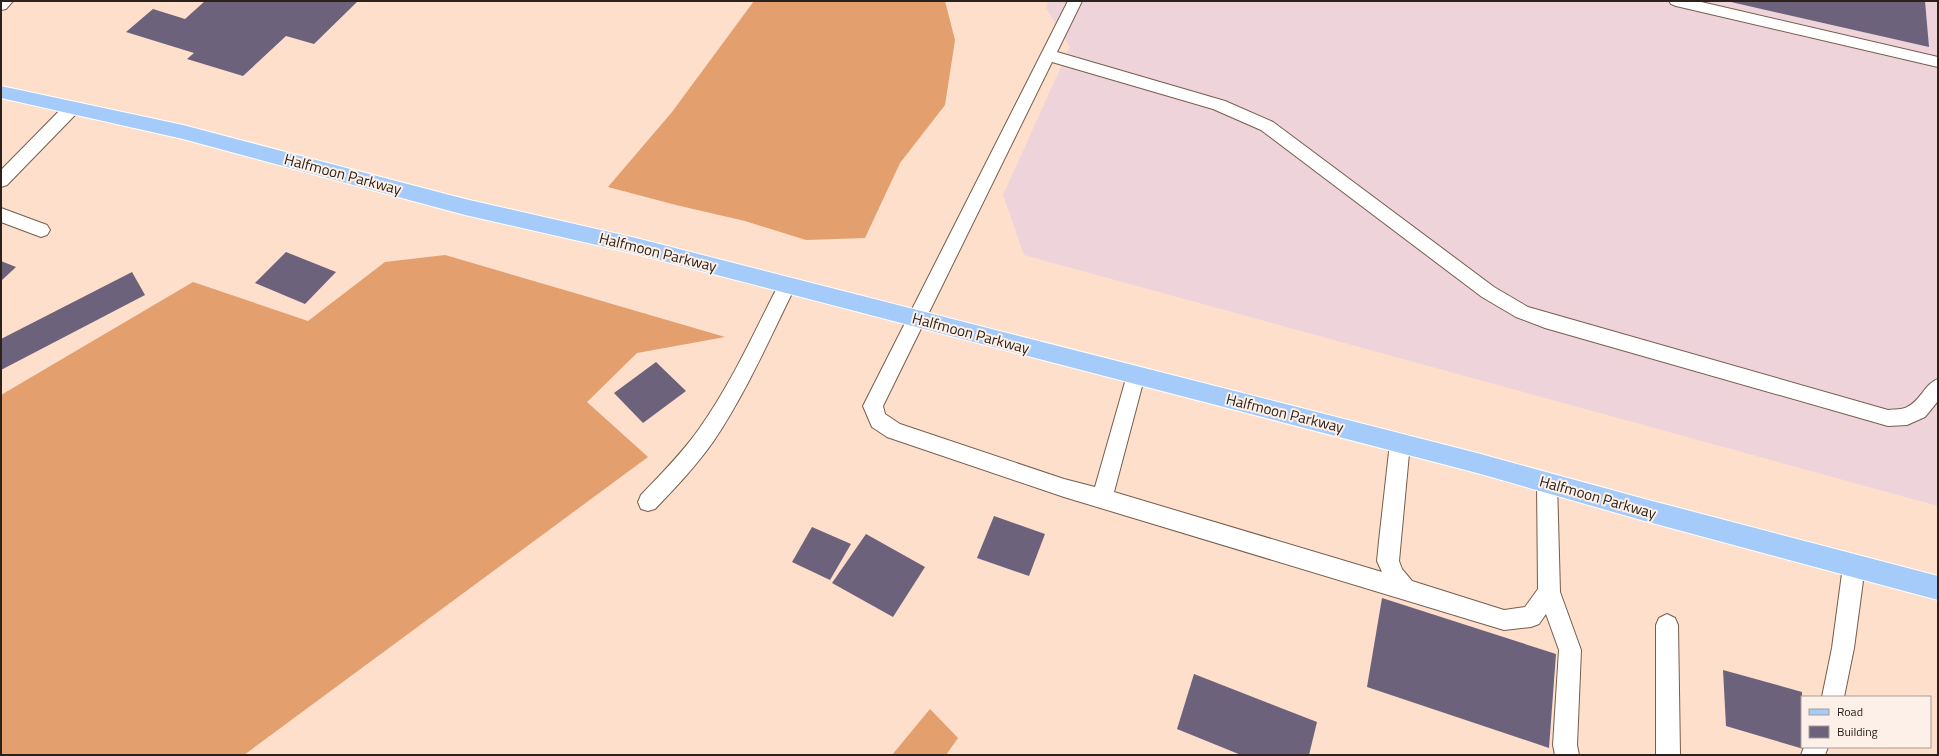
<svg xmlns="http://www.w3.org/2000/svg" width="1939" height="756" font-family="'Titillium Web',sans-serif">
	<rect width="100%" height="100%" fill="#fddfcb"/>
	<!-- commercial -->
	<path fill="#eed4da" d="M1048,1H1938V506L1024,255L1003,195L1070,47L1046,8Z"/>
	<!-- forest -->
	<g fill="#e39f6e">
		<path d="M754,1H945L955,40L945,105L900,163L865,238L806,240L745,221L676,205L608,187L672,112Z"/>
		<path d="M445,255L725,337L637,353L587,402L648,457L244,755H1V395L193,282L308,321L385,262Z"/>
		<path d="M930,709L958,738L946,755H892Z"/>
	</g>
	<!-- building -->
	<g fill="#6c627c">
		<path d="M205,1H358L314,44L286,36L243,76L187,59L194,53L126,32L153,9L185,19Z"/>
		<path d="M1731,1H1925L1929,47L1731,2Z"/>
		<path d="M286,252L336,272L305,304L255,283Z"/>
		<path d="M1,261L16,267L1,281Z"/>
		<path d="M132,272L145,295L1,370V339Z"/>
		<path d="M656,362L686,391L643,423L614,393Z"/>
		<path d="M994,516L1045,534L1029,576L977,558Z"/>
		<path d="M812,527L851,544L830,580L792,562Z"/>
		<path d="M866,534L925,567L893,617L832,583Z"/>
		<path d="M1382,598L1556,654L1549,748L1367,687Z"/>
		<path d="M1723,670L1802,692V747H1807V750L1726,726Z"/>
		<path d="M1194,674L1317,722L1309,755H1241L1177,729Z"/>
	</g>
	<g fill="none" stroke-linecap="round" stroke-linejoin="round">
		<defs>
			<g id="lane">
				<path d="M1,1H13L6,9L1,10Z"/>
				<path d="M1068,1H1082L1057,52L1225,101L1273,122L1494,287L1528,307L1888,410C1894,409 1902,410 1907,407C1921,401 1924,384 1938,379V401L1925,417L1907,425L1888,426L1545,328L1516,317L1482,297L1261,130L1213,109L1052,62L883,406L885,414L900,424L1064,479L1095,487L1127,375L1129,369L1136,367L1143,369L1145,375L1114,492L1382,572L1377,561L1379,541L1390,443L1393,437L1400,434L1407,437L1410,443L1399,561L1402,569L1412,581L1504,610L1525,607L1538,589L1537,482L1540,476L1547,473L1554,476L1557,482L1560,592L1581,650L1577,745L1579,755H1555L1553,745L1559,650L1546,614L1539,624L1531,627L1504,630L1064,497L887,437L872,427L863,406Z"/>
				<path d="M1669,1H1697L1938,57V67L1676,6L1671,4Z"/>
				<path d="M72,102L78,104L80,108L78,112L7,185L1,187V170L66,104Z"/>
				<path d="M1,208L47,225L50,230L47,235L41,237L1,222Z"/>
				<path d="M787,278L793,280L796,285C770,338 746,393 713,442C696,466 676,487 655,509L648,511L641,509L638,502L641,495C661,474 682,453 699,429C732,383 755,330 781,280Z"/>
				<path d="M1854,556L1861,559L1865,566L1854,648L1844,697H1822L1832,648L1843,566L1847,559Z"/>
				<path d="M1667,614L1675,618L1678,625L1680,755H1656V625L1659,618Z"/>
				<path d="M1804,747H1828L1825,755H1801Z"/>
			</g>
			<path id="primary" d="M1,86L183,125L465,199L636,238L1477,453L1641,498L1938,576V600L1641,520L1477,473L636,254L465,215L183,139L1,98Z"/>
		</defs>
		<!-- lane casing -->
		<use href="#lane" stroke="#765d4c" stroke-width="2"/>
		<!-- primary casing -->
		<use href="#primary" stroke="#fff" stroke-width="2"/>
		<!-- lane -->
		<use href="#lane" fill="#fff" fill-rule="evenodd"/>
		<!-- primary -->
		<use href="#primary" fill="#a4cbfa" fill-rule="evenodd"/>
	</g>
	<g text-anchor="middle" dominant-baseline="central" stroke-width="4" stroke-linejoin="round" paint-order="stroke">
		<!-- street labels -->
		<g font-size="15" fill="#2d221b" stroke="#fcf0e8">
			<text transform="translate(343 174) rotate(15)">Halfmoon Parkway</text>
			<text transform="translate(658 252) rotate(14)">Halfmoon Parkway</text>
			<text transform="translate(971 333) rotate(15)">Halfmoon Parkway</text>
			<text transform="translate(1285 413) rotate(14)">Halfmoon Parkway</text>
			<text transform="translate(1598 497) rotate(16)">Halfmoon Parkway</text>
		</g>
	</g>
	<!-- border -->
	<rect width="1939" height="756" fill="none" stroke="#2d221b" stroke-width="4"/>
	<!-- legend -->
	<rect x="1801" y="696" width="130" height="52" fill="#fcf0e8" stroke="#a99e96"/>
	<rect x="1809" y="709" width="20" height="6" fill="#a4cbfa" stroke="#a99e96"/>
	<text x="1837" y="716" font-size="12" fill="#2d221b">Road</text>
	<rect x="1809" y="726" width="20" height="12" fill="#6c627c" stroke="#a99e96"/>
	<text x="1837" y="736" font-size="12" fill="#2d221b">Building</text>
</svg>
